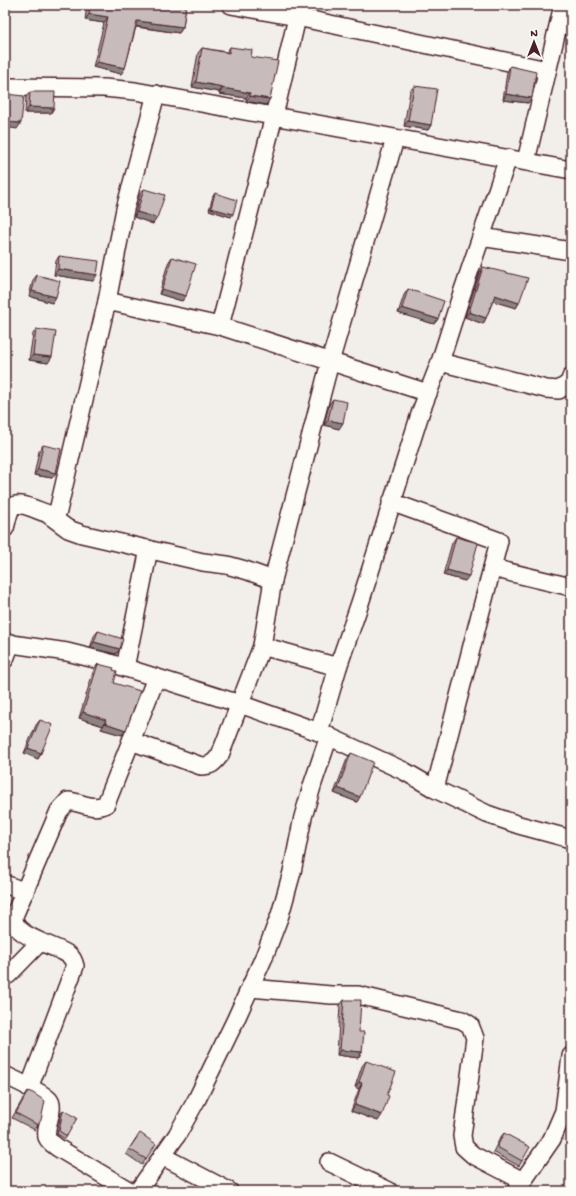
<svg xmlns="http://www.w3.org/2000/svg" width="576" height="1196" font-family="'Gochi Hand',sans-serif">
	<rect width="100%" height="100%" fill="#f2efeb"/>
	<filter id="ink" filterUnits="userSpaceOnUse"><feTurbulence type="fractalNoise" baseFrequency=".025" numOctaves="2"/><feDisplacementMap in="SourceGraphic" scale="8" xChannelSelector="R" yChannelSelector="G"/><feConvolveMatrix kernelMatrix="1 2 1 2 8 2 1 2 1" color-interpolation-filters="sRGB"/></filter>
	<g filter="url(#ink)">
		<g fill="none" stroke-linecap="round" stroke-linejoin="round">
			<defs>
				<g id="street">
					<path d="M231,5L297,17L547,70"/>
					<path d="M5,87L104,88L135,91L571,170"/>
					<path d="M526,161L563,5"/>
					<path d="M481,237L571,251"/>
					<path d="M107,301L220,326L428,393"/>
					<path d="M220,326L274,116L300,5"/>
					<path d="M440,362L546,389L559,390L570,382L571,377"/>
					<path d="M391,502L499,541L435,789"/>
					<path d="M49,515L68,529L82,534L203,562L227,565L245,570L273,580"/>
					<path d="M5,528C7,522 8,512 12,507C21,499 43,515 54,515L58,511L107,301L125,209L156,94"/>
					<path d="M492,568L571,587"/>
					<path d="M5,643L67,652L107,662L240,704L319,732L404,771L435,789L487,814L519,825L571,839"/>
					<path d="M262,646L338,667"/>
					<path d="M5,659L11,643"/>
					<path d="M125,668L149,549"/>
					<path d="M319,732L338,667L360,603L421,411L440,362L461,296L508,158"/>
					<path d="M131,741L201,766C211,766 214,763 220,755L262,646L273,580L330,362L395,139"/>
					<path d="M5,884L25,892"/>
					<path d="M5,975H8L40,942"/>
					<path d="M250,988L331,995H358L462,1020L470,1025L475,1038L462,1136L464,1147L473,1155L523,1181"/>
					<path d="M5,1075C16,1081 41,1091 49,1100C56,1108 44,1126 47,1137C49,1142 54,1145 58,1148L130,1191"/>
					<path d="M29,1088L75,966C74,962 73,958 69,955C56,945 11,937 14,916L59,811L68,801C81,802 94,811 106,804L156,678"/>
					<path d="M162,1156L229,1191"/>
					<path d="M329,1162L389,1191"/>
					<path d="M138,1191L177,1135L197,1099L235,1021L264,957L280,915L292,872L303,817L313,783L329,736"/>
					<path d="M516,1191L552,1139L564,1111L571,1056"/>
				</g>
			</defs>
			<!-- street casing -->
			<use href="#street" stroke="#4a1f2b" stroke-width="20"/>
			<!-- street -->
			<use href="#street" stroke="#fdfcf7" stroke-width="17"/>
		</g>
		<!-- wall -->
		<g fill="#aca1a1" stroke="#4a1f2b">
			<path d="M87,5H186L183,27L179,33L136,27L125,68L121,74L93,67L104,23L85,20Z"/>
			<path d="M230,47L251,57L266,105L246,101V98L219,94V92L192,87L198,53L202,48L227,52Z"/>
			<path d="M510,66L528,103L503,100L507,72Z"/>
			<path d="M414,86L431,125L428,130L404,126L410,91Z"/>
			<path d="M30,92L51,113H25L26,97Z"/>
			<path d="M144,189L153,224L134,217L140,194Z"/>
			<path d="M215,193L231,217L209,210L213,196Z"/>
			<path d="M59,256L93,281L54,275L56,261Z"/>
			<path d="M172,257L186,296L182,301L159,294L168,263Z"/>
			<path d="M483,267L519,303L516,308L493,301L486,318L483,324L465,317L480,272Z"/>
			<path d="M37,275L56,297L52,303L29,296L33,280Z"/>
			<path d="M408,289L438,319L434,324L398,313L404,295Z"/>
			<path d="M36,329L48,363L29,360L33,334Z"/>
			<path d="M333,399L339,429L324,425L329,405Z"/>
			<path d="M43,445L52,478L34,475L39,451Z"/>
			<path d="M456,537L465,581L443,575L452,543Z"/>
			<path d="M98,631L120,649L116,654L90,648L94,636Z"/>
			<path d="M98,664L113,670L114,683L126,730L122,735L101,729L103,726L79,718L94,669Z"/>
			<path d="M40,720L41,753L38,759L24,753L36,725Z"/>
			<path d="M351,753L357,802L334,793L347,759Z"/>
			<path d="M344,1000L362,1052L358,1058L337,1055L340,1005Z"/>
			<path d="M366,1061L387,1095L378,1121L351,1111L359,1089L355,1087L362,1066Z"/>
			<path d="M28,1091L38,1125L35,1130L12,1118L24,1097Z"/>
			<path d="M63,1110L67,1136L65,1139L57,1134L61,1113Z"/>
			<path d="M504,1133L522,1161L519,1166L493,1152L500,1138Z"/>
			<path d="M136,1138L146,1159L142,1165L126,1154Z"/>
		</g>
		<!-- shaded-wall -->
		<g fill="#8c8383" stroke="#4a1f2b">
			<path d="M89,14L108,17L104,23L85,20Z"/>
			<path d="M137,21L183,27L179,33L133,26Z"/>
			<path d="M97,62L125,68L121,74L93,67Z"/>
			<path d="M196,82L223,87L219,92L192,87Z"/>
			<path d="M223,88L250,93L246,98L219,94Z"/>
			<path d="M506,94L532,98L528,103L503,100Z"/>
			<path d="M250,96L270,99L266,105L246,101Z"/>
			<path d="M29,107L54,108L51,113H25Z"/>
			<path d="M408,121L431,125L428,130L404,126Z"/>
			<path d="M5,122L21,123L17,129L5,127Z"/>
			<path d="M211,208L233,214L231,217L209,210Z"/>
			<path d="M137,212L157,218L153,224L134,217Z"/>
			<path d="M58,269L97,275L93,281L54,275Z"/>
			<path d="M162,289L186,296L182,301L159,294Z"/>
			<path d="M32,291L56,297L52,303L29,296Z"/>
			<path d="M495,295L519,303L516,308L492,301Z"/>
			<path d="M402,308L438,319L434,324L398,313Z"/>
			<path d="M469,312L486,318L483,324L465,317Z"/>
			<path d="M33,355L52,357L48,363L29,360Z"/>
			<path d="M328,420L343,423L339,429L324,425Z"/>
			<path d="M38,469L56,473L52,478L34,475Z"/>
			<path d="M447,570L469,576L465,581L443,575Z"/>
			<path d="M94,642L120,649L116,654L90,648Z"/>
			<path d="M83,712L106,720L103,726L79,718Z"/>
			<path d="M105,723L126,730L122,735L101,729Z"/>
			<path d="M28,748L41,753L38,759L24,753Z"/>
			<path d="M338,788L360,797L357,802L334,793Z"/>
			<path d="M340,1050L362,1052L358,1058L337,1055Z"/>
			<path d="M359,1082L362,1083L359,1089L355,1087Z"/>
			<path d="M355,1105L382,1115L378,1121L351,1111Z"/>
		</g>
		<!-- building -->
		<g fill="#c8bbbb" stroke="#4a1f2b">
			<path d="M90,5H186L183,27L137,21L125,68L97,62L108,17L89,14Z"/>
			<path d="M230,47L252,50L251,57L278,61L270,99L250,96V93L223,88V87L196,82L202,48L229,53Z"/>
			<path d="M510,66L536,72L532,98L506,94Z"/>
			<path d="M414,86L437,89L431,125L408,121Z"/>
			<path d="M30,92H55L54,108L29,107Z"/>
			<path d="M5,94L24,96L21,123L5,122Z"/>
			<path d="M144,189L165,195L157,218L137,212Z"/>
			<path d="M215,193L237,200L233,214L211,208Z"/>
			<path d="M59,256L99,261L97,275L58,269Z"/>
			<path d="M172,257L196,264L186,296L162,289Z"/>
			<path d="M483,267L528,278L519,303L495,295L486,318L469,312Z"/>
			<path d="M37,275L60,281L56,297L32,291Z"/>
			<path d="M408,289L444,301L438,319L402,308Z"/>
			<path d="M36,329L56,332L52,357L33,355Z"/>
			<path d="M333,399L347,402L343,423L328,420Z"/>
			<path d="M43,445L61,449L56,473L38,469Z"/>
			<path d="M456,537L478,543L469,576L447,570Z"/>
			<path d="M98,631L123,639L120,649L94,642Z"/>
			<path d="M98,664L114,668L113,670L117,671L114,683L140,691L126,730L105,723L106,720L83,712Z"/>
			<path d="M40,720L53,725L41,753L28,748Z"/>
			<path d="M351,753L373,762L360,797L338,788Z"/>
			<path d="M344,1000H361L359,1032H364L362,1052L340,1050Z"/>
			<path d="M366,1061L396,1072L387,1095L389,1096L382,1115L355,1105L362,1083L359,1082Z"/>
			<path d="M28,1091L33,1093L45,1101L41,1120L38,1125L16,1113Z"/>
			<path d="M63,1110L77,1118L67,1136L59,1131Z"/>
			<path d="M140,1133L156,1144L146,1159L129,1149Z"/>
			<path d="M504,1133L530,1147L522,1161L497,1147Z"/>
		</g>
	</g>
	<!-- margin -->
	<rect width="576" height="1196" fill="none" stroke="#fdfcf7" stroke-width="20"/>
	<rect x="10" y="10" width="556" height="1176" fill="none" stroke="#4a1f2b" stroke-width="1.5" filter="url(#ink)"/>
	<!-- north arrow -->
	<g transform="translate(534 42)" stroke="#fdfcf7" stroke-width="3" paint-order="stroke">
	<path d="M0-3L7 15L0 10L-7 15Z" fill="#4a1f2b"/>
	<text y="-6" font-size="11" font-weight="bold" text-anchor="middle" fill="#4a1f2b">N</text>
	</g>
</svg>
